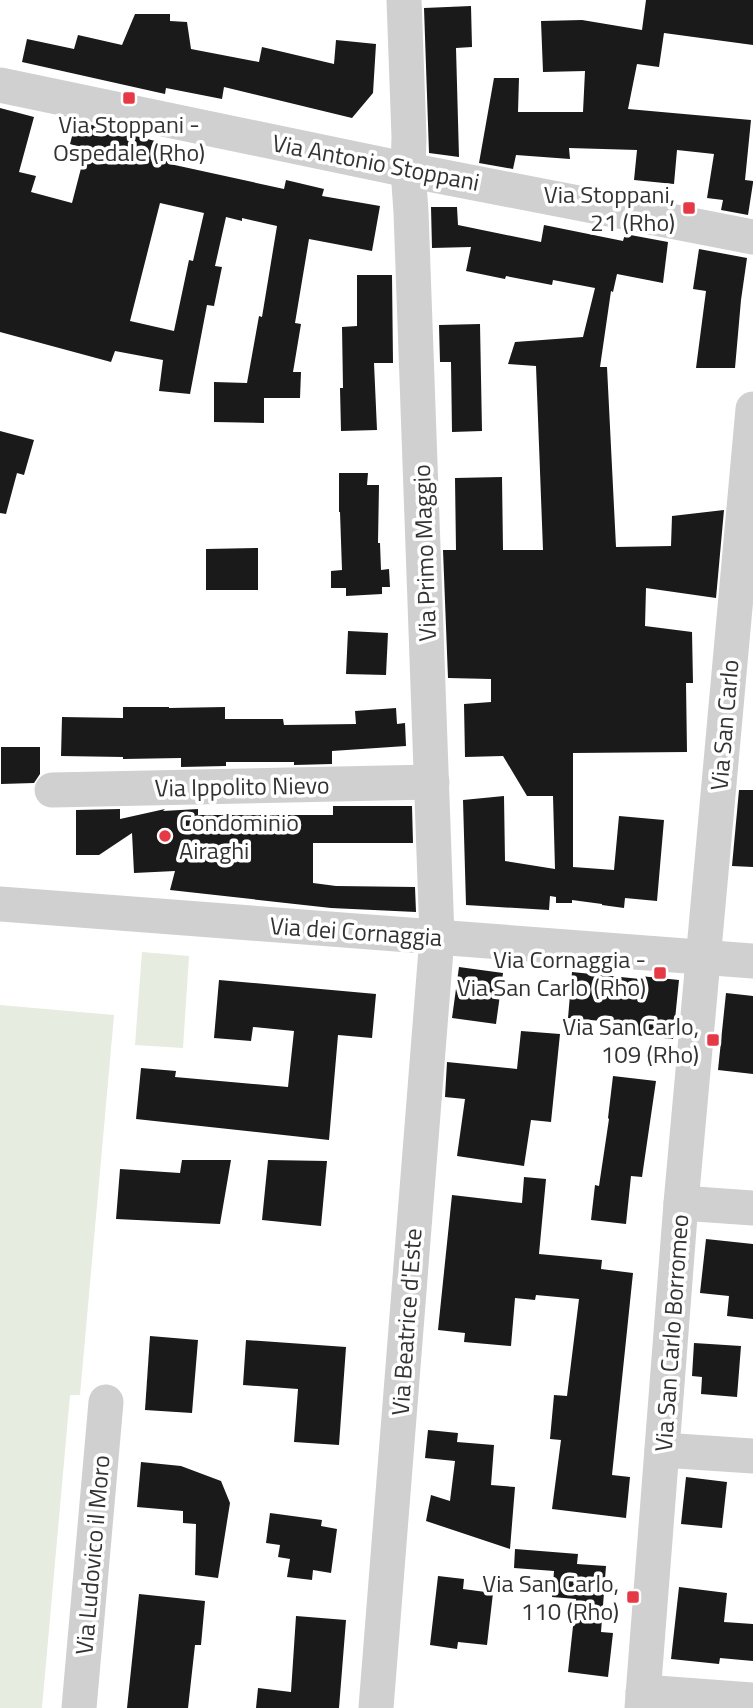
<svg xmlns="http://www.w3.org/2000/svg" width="753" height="1708" font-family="'Titillium Web',sans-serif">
	<rect width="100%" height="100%" fill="#fff"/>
	<!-- green -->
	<g fill="#e6ecdf">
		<path d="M142,952L189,956L183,1048L135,1045Z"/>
		<path d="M0,1005L114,1015L80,1395H70L42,1708H0Z"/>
	</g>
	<!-- building -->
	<g fill="#1a1a1a" fill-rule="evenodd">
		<path d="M646,0H753V45L664,33L659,67L637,64L628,109L751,120L745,180L753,181V183L748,215L721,210L723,200L707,198L714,154L677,150L674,184L634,180L637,150L569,148L570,159L516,155L513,169L479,163L494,78H519L518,112H583L585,71L543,72L541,21L582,20L642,30Z"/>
		<path d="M471,6L472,47L456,48L459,157L429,153L424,8Z"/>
		<path d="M135,14H170V21L187,22L191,49L259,62L262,47L334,64L336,40L376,44L373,93L352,118L224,87L222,99L166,88L165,94L22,62L27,39L74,49L78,35L122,45Z"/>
		<path d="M0,108L34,117L19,172L36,176L31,192L72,203L86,149L70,144L76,121L175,146L170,164L284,189L286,180L324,189L322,196L380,206L372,251L309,239L295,323L301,324L293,372H301L300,398H264V423L214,422V382L247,383L259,316L262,317L277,226L242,218V221L226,217L215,266L222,267L214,306L207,305L190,394L159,391L163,360L115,351L111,362L0,332ZM160,203L204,213L193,261L189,260L174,331L130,321Z"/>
		<path d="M431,207H457L458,225L541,242L544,225L623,241L625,234L668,242L663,283L617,274L613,292L611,291L600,367H607L616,547L671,546L672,516L724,510L716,598L646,588L645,626L692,632L693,683H686L687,752L573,753V867L614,870L619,816L664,820L657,901L625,898L624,908L602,905V904L572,900V903H556V897L550,896L549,910L466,905L463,800L504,796L505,861L555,869L553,796H527L503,756L465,757L464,704L491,702V679L448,678L443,550H456L455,478L502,477L503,550H543L536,366L508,364L515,342L583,337L595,288L553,280L552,285L506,276L505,279L466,271L471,247L432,248Z"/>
		<path d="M699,249L747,258L741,300L735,368H696L706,291L693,289Z"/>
		<path d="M357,275H392L393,363H374L377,430L341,431L340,388H343L342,327L357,326Z"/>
		<path d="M480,324L482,431L452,432L451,362H440L439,325Z"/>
		<path d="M0,431L34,440L24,475L17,473L6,514L0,513Z"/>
		<path d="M339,473H368L367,485H379L378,543H380L381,570L389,569L390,587H382V594L346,596V588H331V571L342,570L340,512H339Z"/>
		<path d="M258,548V590H206V549Z"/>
		<path d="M348,631L388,633L386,675L346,674Z"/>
		<path d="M123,707H169V708L225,707V719H283L284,725L356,724L355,711L396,708L397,724L405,723L406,746L332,751V764L294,765V762H226V766L181,767V758L123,759V757L61,756L62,717L123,718Z"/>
		<path d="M1,747H40V774L34,783L1,784Z"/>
		<path d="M739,790H753V867L732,866Z"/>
		<path d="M333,806H412L413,843H313V883L336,886L415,887L416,912L331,908L170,890L175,871L134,873L132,833L99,855H76V810L120,809V819L165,809L163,811L198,809V815H333Z"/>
		<path d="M459,967L503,973L496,1024L452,1018Z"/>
		<path d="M572,972L640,979V976L679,980L673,1039L634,1035L635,1024L568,1018Z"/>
		<path d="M219,980L376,994L372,1038L338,1035L329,1140L136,1119L141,1068L176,1071L175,1077L288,1087L294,1031L253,1027L251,1041L214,1038Z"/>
		<path d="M726,993L753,996V1074L718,1070Z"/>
		<path d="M521,1031L560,1034L551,1122L531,1120L524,1166L457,1156L465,1099L445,1097L447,1062L517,1069Z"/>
		<path d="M613,1076L656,1081L642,1177L631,1176L626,1224L591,1220L595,1185L599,1186L609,1119L608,1118Z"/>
		<path d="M182,1160H231L220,1224L116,1219L120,1169L180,1173Z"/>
		<path d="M268,1160L327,1161L321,1226L262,1220Z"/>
		<path d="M524,1177L546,1179L539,1254L602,1260L601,1269L633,1273L612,1475L630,1477L626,1518L552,1509L561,1440L550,1439L554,1395L567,1396L579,1299L536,1295L535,1300L515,1298L511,1346L464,1342L465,1333L438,1330L452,1195L522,1203Z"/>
		<path d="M706,1239L753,1244V1319L727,1316L729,1296L700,1293Z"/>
		<path d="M150,1336L198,1340L192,1413L145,1410Z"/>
		<path d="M246,1340L346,1347L339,1445L294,1442L298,1389L243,1385Z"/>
		<path d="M694,1343L741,1346L737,1397L701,1394L702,1377L692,1376Z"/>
		<path d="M428,1430L458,1433L457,1442L494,1445L491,1485L515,1487L510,1549L426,1521L431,1495L450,1501L455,1461L425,1458Z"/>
		<path d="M141,1462L181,1466L221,1481L230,1503L218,1578L195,1575L196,1524L183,1523V1511L137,1507Z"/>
		<path d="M686,1477L727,1482L722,1528L681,1524Z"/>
		<path d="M270,1513L322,1520L321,1526L337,1529L331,1573L313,1570L312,1580L287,1577L290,1559L278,1557L280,1545L266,1543Z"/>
		<path d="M515,1549L578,1554L577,1564L606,1566L601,1632L613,1633L608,1677L568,1672L576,1599L552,1597L554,1571L514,1568Z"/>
		<path d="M438,1576L464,1579L463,1589L493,1593L487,1645L458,1642L457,1649L430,1645Z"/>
		<path d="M679,1587L727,1593L724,1622L753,1624V1661L720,1658L719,1664L671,1659Z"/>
		<path d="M139,1594L205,1601L201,1645H195L188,1708H127Z"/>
		<path d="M296,1616L346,1620L339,1708H256L258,1688L291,1692Z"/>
	</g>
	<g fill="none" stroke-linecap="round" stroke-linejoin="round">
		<!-- minor -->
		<g stroke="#d0d0d0" stroke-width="35">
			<path d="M0,85L408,170L753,237"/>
			<path d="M52,790L432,782"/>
			<path d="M0,904L753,961"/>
			<path d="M681,1203L753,1208"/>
			<path d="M662,1450L753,1456"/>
			<path d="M643,1692L753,1700"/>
			<path d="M79,1708L106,1402"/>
			<path d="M376,1708L437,937L411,212L408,170L409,137L404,0"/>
			<path d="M642,1708L681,1203L753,409"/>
		</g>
	</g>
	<!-- markers -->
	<g fill="#e63946" stroke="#fff" stroke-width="2.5">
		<rect x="122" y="91" width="14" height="14" rx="3.5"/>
		<rect x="682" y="201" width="14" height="14" rx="3.5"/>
		<circle cx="165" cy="836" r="7"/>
		<rect x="653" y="966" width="14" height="14" rx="3.5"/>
		<rect x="706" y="1033" width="14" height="14" rx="3.5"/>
		<rect x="626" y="1590" width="14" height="14" rx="3.5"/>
	</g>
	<g text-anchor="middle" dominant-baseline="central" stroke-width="7" stroke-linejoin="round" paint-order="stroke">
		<!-- poi labels -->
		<g font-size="24" fill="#333" stroke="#fff" text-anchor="end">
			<text x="129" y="124" text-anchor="middle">Via Stoppani -<tspan x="129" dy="28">Ospedale (Rho)</tspan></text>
			<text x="675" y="194">Via Stoppani,<tspan x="675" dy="28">21 (Rho)</tspan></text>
			<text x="179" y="822" text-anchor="start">Condominio<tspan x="179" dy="28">Airaghi</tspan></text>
			<text x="646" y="959">Via Cornaggia -<tspan x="646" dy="28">Via San Carlo (Rho)</tspan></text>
			<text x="699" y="1026">Via San Carlo,<tspan x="699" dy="28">109 (Rho)</tspan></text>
			<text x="619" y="1583">Via San Carlo,<tspan x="619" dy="28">110 (Rho)</tspan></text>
		</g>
		<!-- street labels -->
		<g font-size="24" fill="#333" stroke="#fff">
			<text transform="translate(376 162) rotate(11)">Via Antonio Stoppani</text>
			<text transform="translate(424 553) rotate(-92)">Via Primo Maggio</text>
			<text transform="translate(724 725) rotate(-85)">Via San Carlo</text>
			<text transform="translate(242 786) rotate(-1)">Via Ippolito Nievo</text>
			<text transform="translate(356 931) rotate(4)">Via dei Cornaggia</text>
			<text transform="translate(406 1322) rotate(-86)">Via Beatrice d'Este</text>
			<text transform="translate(671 1333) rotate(-86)">Via San Carlo Borromeo</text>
			<text transform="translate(92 1555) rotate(-85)">Via Ludovico il Moro</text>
		</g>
	</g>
</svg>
